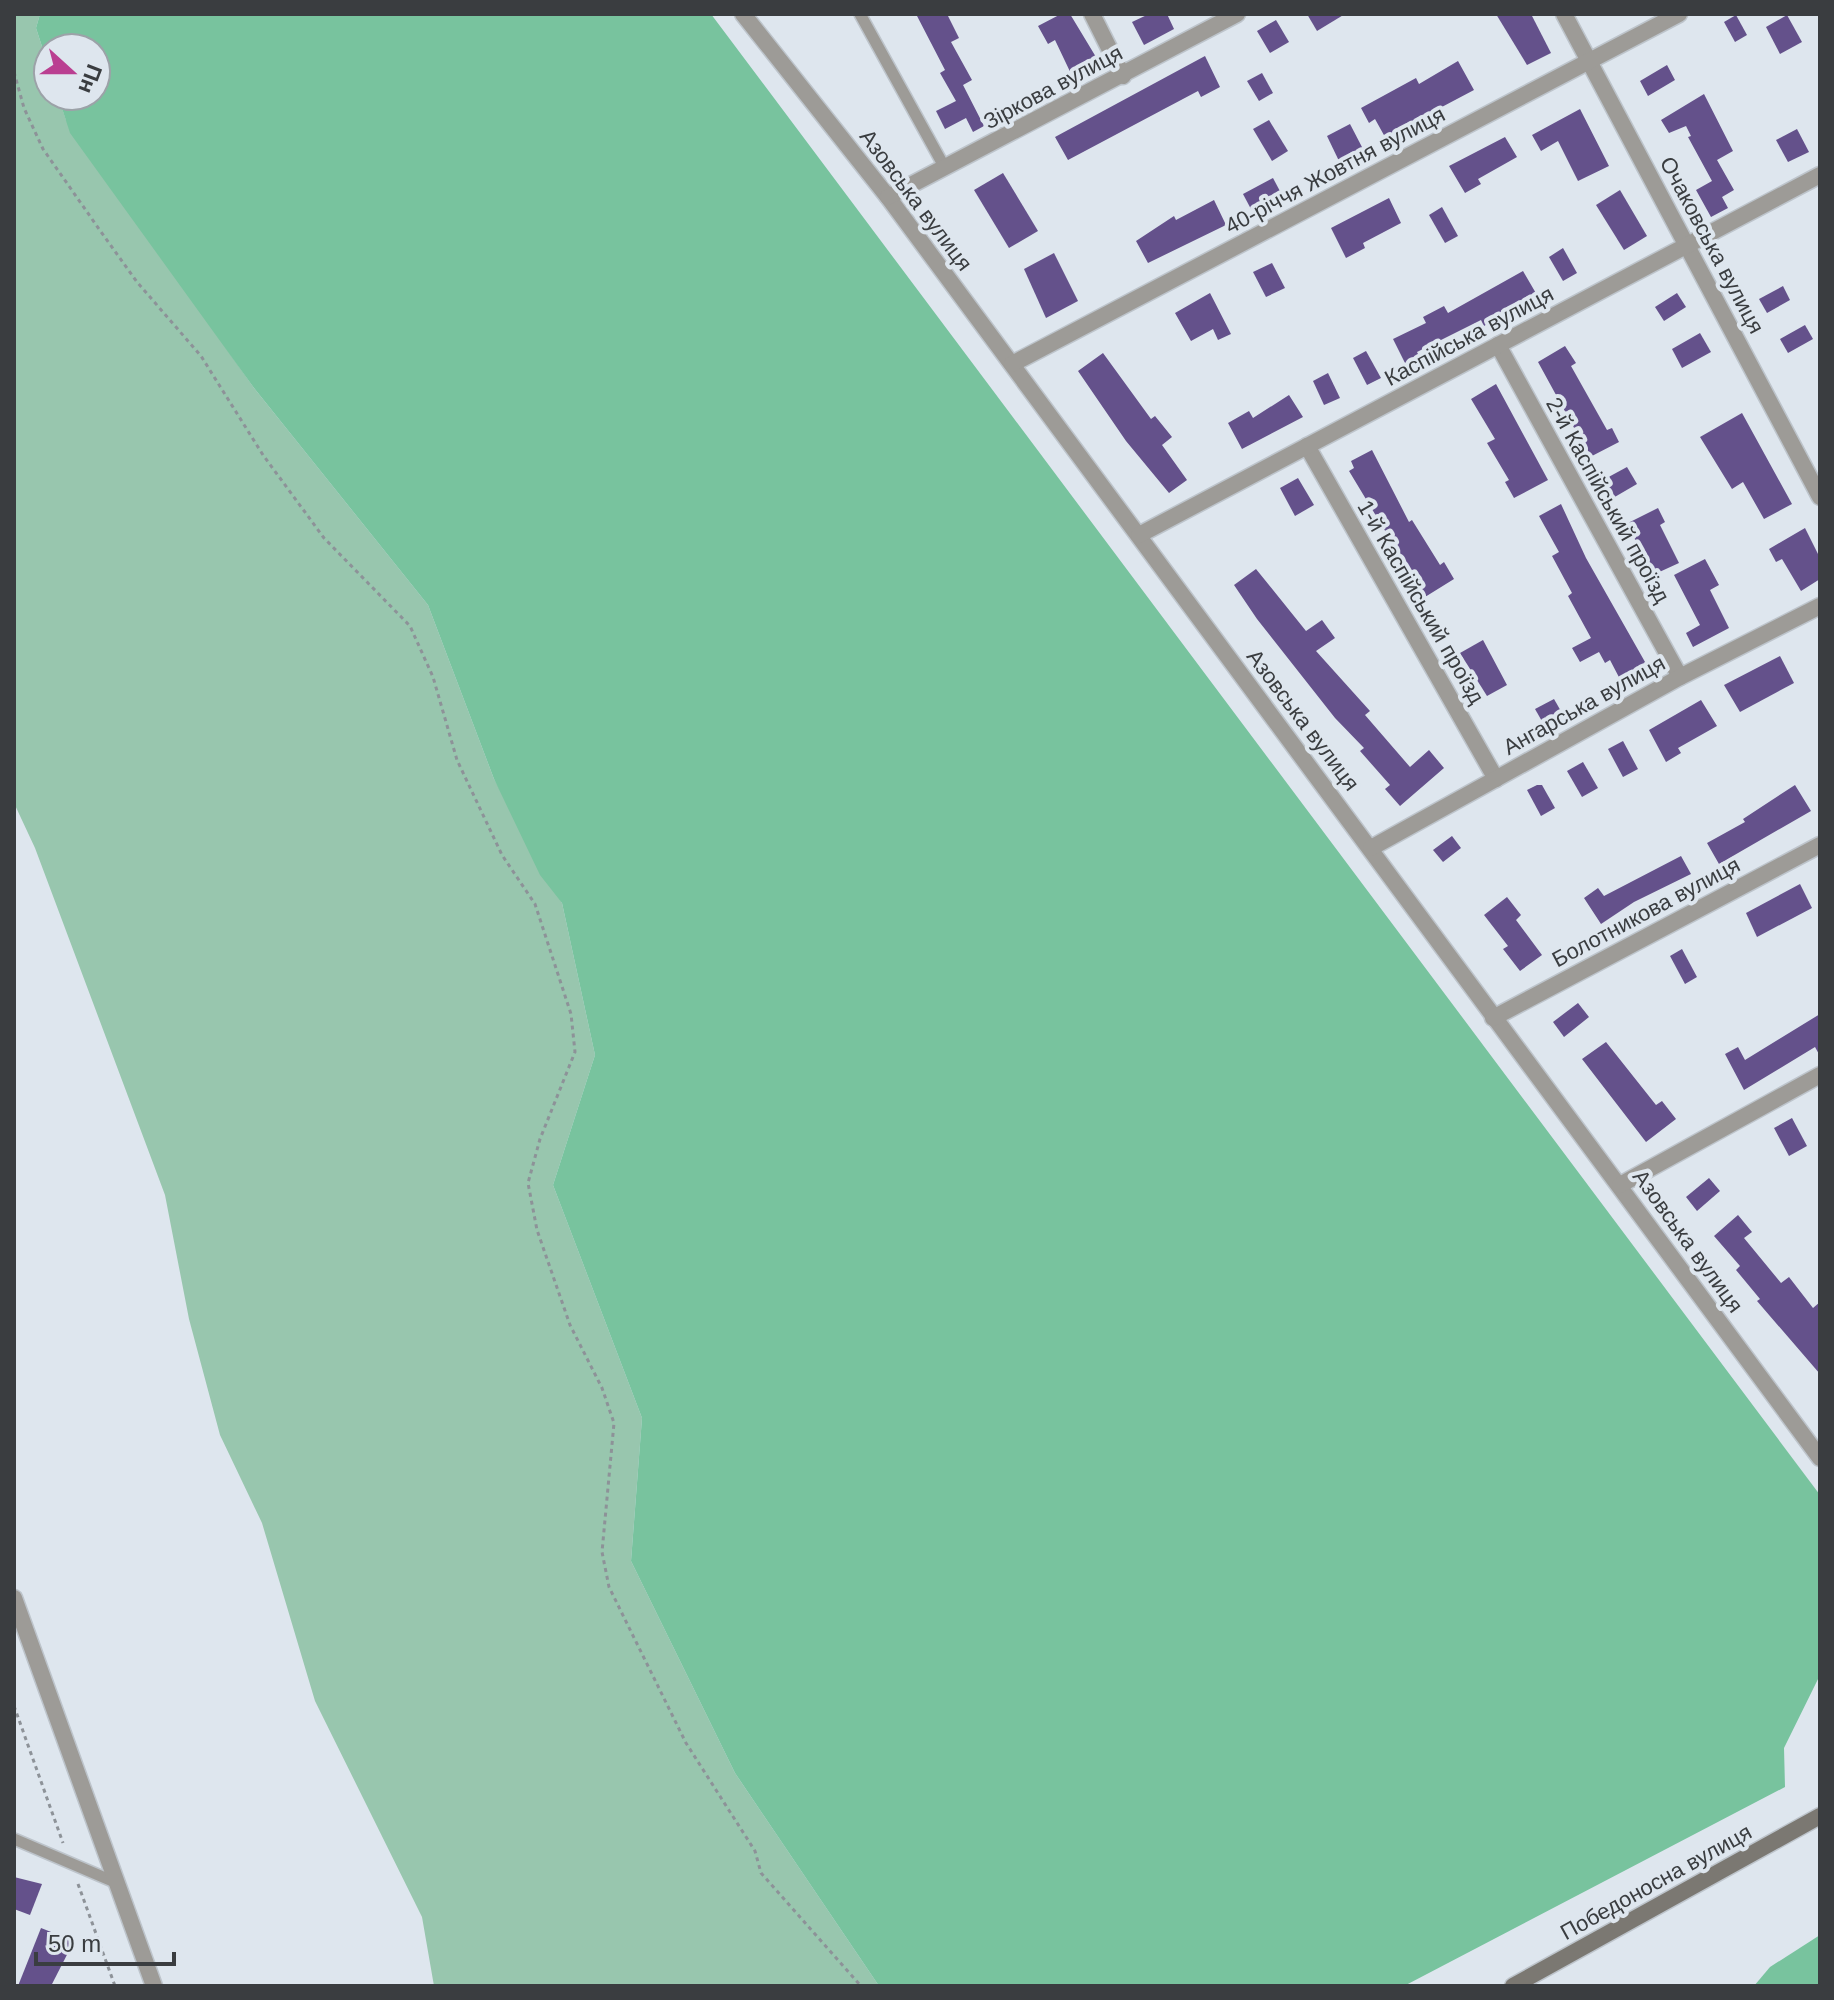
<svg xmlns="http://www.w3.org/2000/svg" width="1834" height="2000" font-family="Arial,sans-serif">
	<rect width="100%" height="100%" fill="#dee6ee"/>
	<!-- green -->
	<path fill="#98c6ae" d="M14,14H40L36,28L48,65V96H58L66,120L254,388L428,605L494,779L562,903L595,1055L553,1185L642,1418L631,1561L735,1773L879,1986H434L422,1917L315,1701L262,1523L220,1435L189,1319L165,1195L35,848L14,803Z"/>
	<!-- forest -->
	<g fill="#78c39e">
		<path d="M40,14H711L1820,1495V1675L1784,1748L1785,1787L1404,1986H879L735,1773L631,1561L642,1418L553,1185L595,1055L562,903L540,875L494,779L428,605L254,388L70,133L58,96H96V48H48V65L36,28Z"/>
		<path d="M1820,1935V1986H1754L1770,1967Z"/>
	</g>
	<!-- building -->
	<g fill="#64518b">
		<path d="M916,14H947L959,38L951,42L972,80L963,85L984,126L973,132L966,118L945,129L936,111L956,101L940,73L945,70Z"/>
		<path d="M1061,14H1070L1102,67L1074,80L1055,40L1048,44L1038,26Z"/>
		<path d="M1149,14H1167L1174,29L1144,45L1132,22Z"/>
		<path d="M1307,14H1345L1317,31Z"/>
		<path d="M1496,14H1531L1551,53L1527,65Z"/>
		<path d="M1736,15L1747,35L1735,42L1724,22Z"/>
		<path d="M1787,15L1802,42L1780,54L1766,27Z"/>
		<path d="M1276,20L1289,42L1270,53L1257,31Z"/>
		<path d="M1205,56L1220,87L1201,97L1198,91L1068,160L1055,137Z"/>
		<path d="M1458,61L1474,90L1385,137L1375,119L1369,123L1361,108L1416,78L1419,84Z"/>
		<path d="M1667,65L1675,80L1648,96L1640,81Z"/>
		<path d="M1262,73L1273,93L1259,101L1247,81Z"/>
		<path d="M1704,94L1733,151L1717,160L1734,190L1722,197L1728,208L1711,217L1696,190L1712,181L1688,137L1691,136L1686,126L1669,133L1661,120Z"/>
		<path d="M1580,109L1609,166L1578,181L1558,141L1541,151L1532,135Z"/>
		<path d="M1269,120L1288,151L1272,161L1253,129Z"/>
		<path d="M1350,124L1363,149L1339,161L1327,136Z"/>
		<path d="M1797,129L1809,152L1788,162L1776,140Z"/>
		<path d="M1505,137L1517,157L1478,179L1481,184L1465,193L1449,166Z"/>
		<path d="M1003,173L1038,231L1009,248L974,190Z"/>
		<path d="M1273,178L1282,195L1252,211L1243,194Z"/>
		<path d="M1620,190L1647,236L1624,250L1596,205Z"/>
		<path d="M1389,198L1401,223L1363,243L1365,248L1346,258L1331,228Z"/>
		<path d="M1214,200L1226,225L1148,263L1136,241L1174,216L1176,220Z"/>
		<path d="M1442,207L1458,236L1445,243L1429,215Z"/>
		<path d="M1563,248L1577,273L1563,281L1549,257Z"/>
		<path d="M1054,253L1078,301L1046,318L1024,269Z"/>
		<path d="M1272,263L1285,288L1266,297L1253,272Z"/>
		<path d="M1523,271L1537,295L1484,326L1481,320L1417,352L1420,358L1406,365L1393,339L1426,323L1423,317L1444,306L1448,313Z"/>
		<path d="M1783,286L1790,300L1767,313L1759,299Z"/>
		<path d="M1210,293L1231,334L1218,340L1213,329L1191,341L1175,313Z"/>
		<path d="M1677,293L1686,307L1664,321L1655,307Z"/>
		<path d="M1805,325L1813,339L1788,353L1780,339Z"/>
		<path d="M1700,333L1711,352L1682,368L1672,349Z"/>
		<path d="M1565,346L1576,363L1571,366L1607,430L1612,428L1619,442L1590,457L1538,362Z"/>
		<path d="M1366,351L1381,378L1367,385L1353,358Z"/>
		<path d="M1103,353L1151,419L1155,416L1172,437L1162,445L1187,480L1169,493L1126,441L1078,371Z"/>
		<path d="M1328,373L1340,398L1324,405L1313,381Z"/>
		<path d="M1496,384L1548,480L1514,498L1505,482L1509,480L1487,443L1495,439L1471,399Z"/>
		<path d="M1289,395L1303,417L1242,449L1228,423L1249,411L1253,418Z"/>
		<path d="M1742,413L1792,504L1764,519L1743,482L1732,489L1700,437Z"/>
		<path d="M1372,450L1409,522L1412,520L1440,565L1444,562L1454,579L1425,597L1349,471L1354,468L1351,461Z"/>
		<path d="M1627,467L1637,484L1613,498L1603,480Z"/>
		<path d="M1298,478L1314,505L1295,516L1280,488Z"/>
		<path d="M1561,504L1586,558L1649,669L1622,683L1610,660L1605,663L1599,652L1580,662L1572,648L1591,638L1568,596L1572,593L1552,556L1559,552L1539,516Z"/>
		<path d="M1658,508L1665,522L1660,525L1679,563L1655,574L1626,524Z"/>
		<path d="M1805,528L1820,558V579L1801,591L1782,559L1776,562L1769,549Z"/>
		<path d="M1705,559L1719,585L1710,590L1729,628L1693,647L1686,633L1700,625L1674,575Z"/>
		<path d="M1256,569L1306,631L1322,620L1335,638L1316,651L1370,711L1365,715L1410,767L1429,750L1444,768L1400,806L1385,789L1390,785L1360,751L1364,748L1335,718L1257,619L1234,585Z"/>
		<path d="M1483,640L1507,685L1487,696L1460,653Z"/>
		<path d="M1780,656L1794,683L1740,712L1724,685Z"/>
		<path d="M1554,699L1562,713L1543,723L1535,709Z"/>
		<path d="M1701,700L1717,726L1678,748L1681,753L1666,762L1649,730Z"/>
		<path d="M1623,741L1638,769L1623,777L1608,749Z"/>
		<path d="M1583,762L1598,788L1582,797L1567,771Z"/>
		<path d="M1537,785H1542L1555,808L1541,816L1527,790Z"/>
		<path d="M1795,785L1811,811L1719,864L1707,843L1745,822L1743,819Z"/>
		<path d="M1452,836L1461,848L1443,862L1433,850Z"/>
		<path d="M1681,856L1691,874L1634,902L1601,924L1584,898L1598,888L1604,896Z"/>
		<path d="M1800,884L1812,908L1757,937L1746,913Z"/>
		<path d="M1507,897L1521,915L1516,920L1542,955L1520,971L1503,949L1508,946L1484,915Z"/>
		<path d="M1682,949L1697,977L1685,984L1670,956Z"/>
		<path d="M1578,1003L1589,1017L1564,1037L1553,1022Z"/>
		<path d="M1820,1014V1056L1815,1047L1744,1090L1725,1054L1738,1047L1745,1060Z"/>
		<path d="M1606,1042L1656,1105L1662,1101L1676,1119L1646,1142L1582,1059Z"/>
		<path d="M1792,1118L1807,1146L1789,1156L1774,1128Z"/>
		<path d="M1709,1178L1720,1191L1697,1211L1686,1197Z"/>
		<path d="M1738,1215L1752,1232L1744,1238L1781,1283L1789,1277L1813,1308L1820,1302V1374L1757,1301L1760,1299L1736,1270L1740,1266L1714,1236Z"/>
		<path d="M14,1877L42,1884L30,1915L14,1909Z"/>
		<path d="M41,1928L74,1941L51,1986H18Z"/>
	</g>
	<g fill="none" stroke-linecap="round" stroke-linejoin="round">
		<defs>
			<g id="lane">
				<path d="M860,14L945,168"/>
				<path d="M14,1839L117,1883"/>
			</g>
			<g id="street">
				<path d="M743,14L888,197L1820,1458"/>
				<path d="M1092,14L1123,76"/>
				<path d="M1564,14L1820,497"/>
				<path d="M888,197L1237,14"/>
				<path d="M1498,345L1680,677"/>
				<path d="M1012,364L1679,14"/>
				<path d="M1307,446L1496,779"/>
				<path d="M1139,535L1820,175"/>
				<path d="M1371,848L1680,677L1820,606"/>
				<path d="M1493,1018L1820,845"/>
				<path d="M1620,1185L1820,1075"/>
				<path d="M14,1598L154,1986"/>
			</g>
			<path id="secondary" d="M1513,1986L1820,1816"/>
		</defs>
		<!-- lane casing -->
		<use href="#lane" stroke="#bdc4cb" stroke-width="14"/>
		<!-- street casing -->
		<use href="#street" stroke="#bdc4cb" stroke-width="19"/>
		<!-- secondary casing -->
		<use href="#secondary" stroke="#bdc4cb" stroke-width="19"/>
		<!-- path -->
		<g stroke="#8d9298" stroke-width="3" stroke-dasharray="4 4" stroke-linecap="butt">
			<path d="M14,72L24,108L43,149L99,229L137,282L201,356L263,455L324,538L410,626L433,677L457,760L502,855L535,904L571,1014L575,1052L540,1139L528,1183L537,1230L570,1325L602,1388L614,1423L602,1552L609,1587L686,1743L755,1851L761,1873L861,1986"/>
			<path d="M14,1706L63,1843"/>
			<path d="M78,1884L115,1986"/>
		</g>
		<!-- lane -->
		<use href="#lane" stroke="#9d9b97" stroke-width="11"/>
		<!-- street -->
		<use href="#street" stroke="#9d9b97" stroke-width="16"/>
		<!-- secondary -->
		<use href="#secondary" stroke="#7b7872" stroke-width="16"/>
	</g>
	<g text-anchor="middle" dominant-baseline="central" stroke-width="8" stroke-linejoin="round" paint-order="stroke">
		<!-- street labels -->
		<g font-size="22" fill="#3a3d40" stroke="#dee6ee">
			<text transform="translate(1053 87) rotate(-28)">Зіркова вулиця</text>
			<text transform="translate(1335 170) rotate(-28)">40-річчя Жовтня вулиця</text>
			<text transform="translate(916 200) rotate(53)">Азовська вулиця</text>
			<text transform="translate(1712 245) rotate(62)">Очаковська вулиця</text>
			<text transform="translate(1469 336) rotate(-28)">Каспійська вулиця</text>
			<text transform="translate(1608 500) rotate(61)">2-й Каспійський проїзд</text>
			<text transform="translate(1421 602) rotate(60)">1-й Каспійський проїзд</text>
			<text transform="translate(1584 705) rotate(-29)">Ангарська вулиця</text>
			<text transform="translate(1303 720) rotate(53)">Азовська вулиця</text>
			<text transform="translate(1646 912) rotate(-28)">Болотникова вулиця</text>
			<text transform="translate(1688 1241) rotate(54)">Азовська вулиця</text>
			<text transform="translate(1656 1882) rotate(-29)">Победоносна вулиця</text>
		</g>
	</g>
	<!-- border -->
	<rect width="1834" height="2000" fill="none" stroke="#3a3d40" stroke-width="32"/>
	<!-- north arrow -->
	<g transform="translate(72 72) rotate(111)"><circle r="38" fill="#dee6ee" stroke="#9ca2a8" stroke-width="2"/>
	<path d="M0-6L14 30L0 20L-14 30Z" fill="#ba3f91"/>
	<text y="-12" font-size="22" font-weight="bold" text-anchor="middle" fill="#3a3d40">Пн</text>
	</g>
	<!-- scale -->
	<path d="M36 1952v12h138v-12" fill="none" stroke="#3a3d40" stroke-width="4"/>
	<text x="48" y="1952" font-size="24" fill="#3a3d40" stroke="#dee6ee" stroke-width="6" paint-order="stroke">50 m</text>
</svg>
